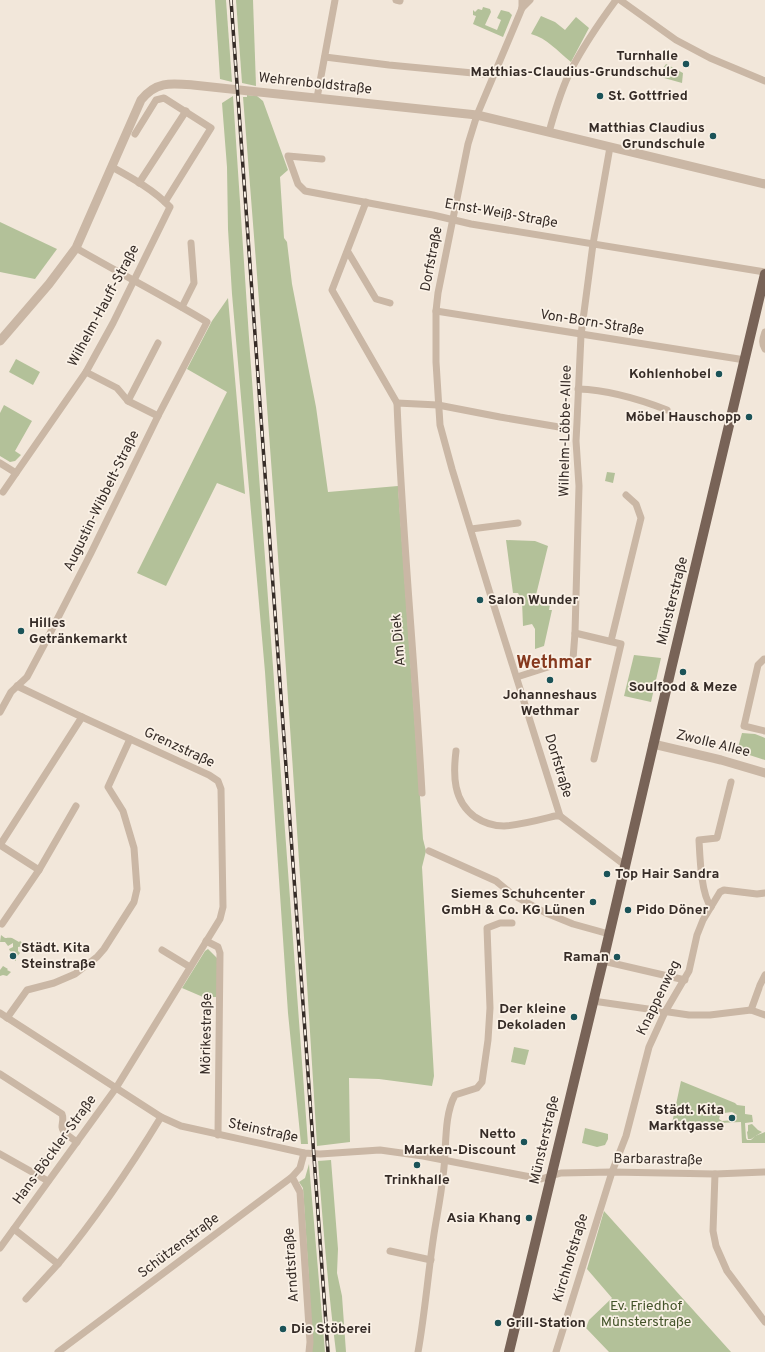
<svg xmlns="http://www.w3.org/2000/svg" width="765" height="1352" font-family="Overpass,sans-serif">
	<rect width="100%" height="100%" fill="#f2e7da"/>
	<!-- green -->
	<g fill="#b3c199" fill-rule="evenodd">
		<path d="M215,0H226L232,82L220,79Z"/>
		<path d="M236,0H253L256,86L242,83Z"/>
		<path d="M483,7L490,9L491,12L485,25L497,30L501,20L497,18L501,10L509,12L512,15L503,37L473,24L476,16L473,15V10L475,12L478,9L482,10Z"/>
		<path d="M541,16L555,22L565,30L576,17L589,28L571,62C557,51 547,38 531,34Z"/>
		<path d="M666,64L683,73L682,83L657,76Z"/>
		<path d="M247,95L257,96L263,101L288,170L280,177L284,238L287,242L292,284L316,407L328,492L398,486L423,839L426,851L422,867L434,1076L432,1086L379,1079L349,1078L350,1142L317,1146C296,796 271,446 243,97H247Z"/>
		<path d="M233,96L250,353L308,1144H301L288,1013L265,672L232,294L228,229L227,167L222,103Z"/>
		<path d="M0,222L57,249L35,279L0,272Z"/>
		<path d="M228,298L245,494L217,483L166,586L137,573L227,392L187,369L212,321Z"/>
		<path d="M16,359L40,372L33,385L9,372Z"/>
		<path d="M4,405L32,421L15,451L21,455L15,461L10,462L0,456V413Z"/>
		<path d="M607,472L615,473L613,483L605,481Z"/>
		<path d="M506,540L535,541L548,546L536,595L551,599L549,610H552L544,646L535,649V629L532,624L523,626L522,601L518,593H513Z"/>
		<path d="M634,655L661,658L651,702L624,696Z"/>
		<path d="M742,733L755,734L765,738V760L737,751Z"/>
		<path d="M1,935C7,940 5,937 12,938L19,942L20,941L27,946L25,948L23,946L18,947V951L20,953L16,958V961L13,959L16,955L10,951L9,949L13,947V943L8,946L5,942H0Z"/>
		<path d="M208,949L217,958L219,997H203L182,988L205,951Z"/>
		<path d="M3,966L8,969L7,970L11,972L7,976L3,975L0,976V970Z"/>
		<path d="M514,1047L529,1050L525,1065L511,1062Z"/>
		<path d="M681,1081L735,1103L737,1105L745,1106V1114L752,1115L753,1122L745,1123L746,1138L747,1140H751L755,1136L765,1132V1143H742L741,1122L697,1124L671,1128ZM732,1112L737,1115L734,1120L722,1121L719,1119L720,1115L724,1113Z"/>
		<path d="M752,1124L758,1130L762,1132L751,1139H748L747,1132L748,1131V1125Z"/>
		<path d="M585,1128L608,1134V1139L605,1145L597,1147L582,1143Z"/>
		<path d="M331,1160L338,1249L337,1273L342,1296L346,1352H336C328,1289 323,1225 318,1161Z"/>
		<path d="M309,1164L325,1352H312L309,1281L303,1188L299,1182L305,1178Z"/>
		<path d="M604,1211L731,1352H609L586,1328L589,1320L612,1298L587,1269Z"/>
	</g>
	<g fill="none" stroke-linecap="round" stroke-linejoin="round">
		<!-- minor -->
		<g stroke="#cab7a5" stroke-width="7">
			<path d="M396,0L400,1"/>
			<path d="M522,0V8L520,13L477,115L468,144L438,293L436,311V362L440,425L452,469L493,603L560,816L626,866"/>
			<path d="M620,0L676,40L710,58L765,81"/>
			<path d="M522,8L530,0"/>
			<path d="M325,57L389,65L494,75"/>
			<path d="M317,98L335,0"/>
			<path d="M549,132C555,111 561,89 571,70C584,45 599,23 616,0"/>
			<path d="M135,134L156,100L164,98L211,128L165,202"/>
			<path d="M322,159L288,156L298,184L305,191L433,215L471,224L765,272"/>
			<path d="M139,183L186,111"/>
			<path d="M366,202L332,290L397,403"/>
			<path d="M348,252L376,299L390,303"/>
			<path d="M182,307L194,283L191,243"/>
			<path d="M436,311L745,360"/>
			<path d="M765,332C763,338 761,343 765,349"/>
			<path d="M86,372L117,388L128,401L158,416"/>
			<path d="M578,389C609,390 639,399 667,410"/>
			<path d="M128,401L158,343"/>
			<path d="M0,463L16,473L86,372L113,323L170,207C154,190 132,178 112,167"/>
			<path d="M3,492L16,473"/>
			<path d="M471,529L518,523"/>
			<path d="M575,633L621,644L594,759"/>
			<path d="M611,641L641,518L636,504L626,495"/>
			<path d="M765,659H764L758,665L744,726L765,731"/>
			<path d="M517,677L573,659L575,633L579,486L576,441L577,422L581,335L593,244L610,147"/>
			<path d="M0,712L11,692L27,677L44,645L91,553L158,416L207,322C164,296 119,273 76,248"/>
			<path d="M456,751C453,775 453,801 475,817C484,823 494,826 504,826C521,825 539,820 555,816H560"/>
			<path d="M422,793C415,663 402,533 397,403L438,405L500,417L565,428"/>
			<path d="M0,845L82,717"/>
			<path d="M0,845L39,870"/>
			<path d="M429,851L496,881L513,895L546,913L573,924L609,934"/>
			<path d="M711,907C701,894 700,858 699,840L717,838L731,782"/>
			<path d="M2,924L39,870L76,806"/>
			<path d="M206,941L218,947L220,953L218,1135"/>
			<path d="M162,950L190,967"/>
			<path d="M603,961L685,980"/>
			<path d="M760,985L765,975"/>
			<path d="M593,1001L689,1015H710L751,1010L765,1015"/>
			<path d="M751,1010L759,988"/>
			<path d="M0,1013L161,1117L181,1126L304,1153L320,1154L380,1150L423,1156L541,1179L561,1173L612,1172L715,1174L765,1172"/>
			<path d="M7,1018L27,990L54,983L75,974L97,957L104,949L134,902L137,889L134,848L123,811L108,787L130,739"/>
			<path d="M0,1074L62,1114C64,1119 62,1122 62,1127C63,1134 72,1138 77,1142"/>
			<path d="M0,1154L48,1181"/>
			<path d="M715,1174L713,1231L716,1246L727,1271L765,1322"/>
			<path d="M292,1177L300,1192L310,1342L309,1352"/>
			<path d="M14,1229L58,1264C96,1218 130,1168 161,1117"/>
			<path d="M0,1248L116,1088L220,919L223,907L221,789L218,781L209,775L82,717L17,686"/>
			<path d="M390,1251L431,1260"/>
			<path d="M26,1299L58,1264"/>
			<path d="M58,1352L292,1177L300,1168L304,1153"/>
			<path d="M418,1352C425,1313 428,1273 434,1234C437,1215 441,1196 443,1176C447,1151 443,1117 455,1095L477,1088L482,1082L488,1040L490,1008L487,928L500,923H512"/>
			<path d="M556,1352L612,1172L626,1136L649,1047L665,1012L689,971L697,935L703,920L720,892L724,890L757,894L765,893"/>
		</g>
		<!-- tertiary -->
		<g stroke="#cab7a5" stroke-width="9">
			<path d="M0,341L49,284L76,248L141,100C156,81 171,83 193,85L477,115L765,184"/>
			<path d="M653,744L721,760L765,773"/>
		</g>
		<!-- primary -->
		<path stroke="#786357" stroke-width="10" d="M509,1352L603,961L671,669L765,274"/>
		<defs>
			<path id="rail" d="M231,0L328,1352"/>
		</defs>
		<!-- rail casing -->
		<use href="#rail" stroke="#362c27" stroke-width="3.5"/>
		<!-- rail -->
		<use href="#rail" stroke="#faf1e6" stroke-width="2" stroke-dasharray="6" stroke-linecap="butt"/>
	</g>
	<!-- markers -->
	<g fill="#1b5358" stroke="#faf1e6" stroke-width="1.5">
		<circle cx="686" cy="64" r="4"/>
		<circle cx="600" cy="96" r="4"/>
		<circle cx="713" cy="136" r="4"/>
		<circle cx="719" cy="374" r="4"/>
		<circle cx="749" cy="417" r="4"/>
		<circle cx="480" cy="600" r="4"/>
		<circle cx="21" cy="631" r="4"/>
		<circle cx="683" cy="672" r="4"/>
		<circle cx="550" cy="680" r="4"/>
		<circle cx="607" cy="874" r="4"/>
		<circle cx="593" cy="902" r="4"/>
		<circle cx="628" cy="910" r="4"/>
		<circle cx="13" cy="956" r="4"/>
		<circle cx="617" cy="957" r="4"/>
		<circle cx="574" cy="1017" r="4"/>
		<circle cx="732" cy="1118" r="4"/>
		<circle cx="524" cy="1142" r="4"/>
		<circle cx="417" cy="1165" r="4"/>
		<circle cx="529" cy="1218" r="4"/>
		<circle cx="498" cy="1323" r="4"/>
		<circle cx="283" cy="1329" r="4"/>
	</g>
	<g text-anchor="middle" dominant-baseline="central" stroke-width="3.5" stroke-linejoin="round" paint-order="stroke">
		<!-- poi labels -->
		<g font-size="14" font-weight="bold" fill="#362c27" stroke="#faf1e6" text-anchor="end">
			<text x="678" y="56">Turnhalle<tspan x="678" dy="16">Matthias-Claudius-Grundschule</tspan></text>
			<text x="608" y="96" text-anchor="start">St. Gottfried</text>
			<text x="705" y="128">Matthias Claudius<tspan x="705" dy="16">Grundschule</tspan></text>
			<text x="711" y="374">Kohlenhobel</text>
			<text x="741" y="417">Möbel Hauschopp</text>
			<text x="488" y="600" text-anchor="start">Salon Wunder</text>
			<text x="29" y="623" text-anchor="start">Hilles<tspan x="29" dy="16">Getränkemarkt</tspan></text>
			<text x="683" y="687" text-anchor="middle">Soulfood &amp; Meze</text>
			<text x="550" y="695" text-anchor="middle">Johanneshaus<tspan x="550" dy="16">Wethmar</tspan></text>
			<text x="615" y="874" text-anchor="start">Top Hair Sandra</text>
			<text x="585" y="894">Siemes Schuhcenter<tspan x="585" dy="16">GmbH &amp; Co. KG Lünen</tspan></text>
			<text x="636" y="910" text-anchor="start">Pido Döner</text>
			<text x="21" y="948" text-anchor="start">Städt. Kita<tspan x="21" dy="16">Steinstraße</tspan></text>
			<text x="609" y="957">Raman</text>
			<text x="566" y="1009">Der kleine<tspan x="566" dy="16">Dekoladen</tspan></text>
			<text x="724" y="1110">Städt. Kita<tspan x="724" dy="16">Marktgasse</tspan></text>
			<text x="516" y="1134">Netto<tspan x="516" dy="16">Marken-Discount</tspan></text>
			<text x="417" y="1180" text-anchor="middle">Trinkhalle</text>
			<text x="521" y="1218">Asia Khang</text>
			<text x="506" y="1323" text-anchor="start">Grill-Station</text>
			<text x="291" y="1329" text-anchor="start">Die Stöberei</text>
		</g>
		<!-- street labels -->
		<g font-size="14" fill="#362c27" stroke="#faf1e6">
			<text transform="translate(315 84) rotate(6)">Wehrenboldstraße</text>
			<text transform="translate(501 214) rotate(10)">Ernst-Weiß-Straße</text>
			<text transform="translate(432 259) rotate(-79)">Dorfstraße</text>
			<text transform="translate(104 306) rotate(-62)">Wilhelm-Hauff-Straße</text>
			<text transform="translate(592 323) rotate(9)">Von-Born-Straße</text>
			<text transform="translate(566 431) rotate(-89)">Wilhelm-Löbbe-Allee</text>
			<text transform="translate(102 501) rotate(-64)">Augustin-Wibbelt-Straße</text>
			<text transform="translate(673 601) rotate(-76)">Münsterstraße</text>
			<text transform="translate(399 640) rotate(-95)">Am Diek</text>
			<text transform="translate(713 744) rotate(14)">Zwolle Allee</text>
			<text transform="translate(179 748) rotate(25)">Grenzstraße</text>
			<text transform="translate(558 766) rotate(73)">Dorfstraße</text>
			<text transform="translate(659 998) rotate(-64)">Knappenweg</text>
			<text transform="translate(207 1034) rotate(-89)">Mörikestraße</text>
			<text transform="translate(263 1131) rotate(12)">Steinstraße</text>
			<text transform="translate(545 1140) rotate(-77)">Münsterstraße</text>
			<text transform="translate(55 1150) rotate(-54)">Hans-Böckler-Straße</text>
			<text transform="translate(658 1160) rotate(1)">Barbarastraße</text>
			<text transform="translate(179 1246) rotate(-37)">Schützenstraße</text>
			<text transform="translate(571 1258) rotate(-73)">Kirchhofstraße</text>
			<text transform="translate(292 1265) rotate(-94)">Arndtstraße</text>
		</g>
		<!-- park labels -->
		<g font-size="14" fill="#44542a" stroke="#faf1e6">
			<text x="646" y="1306">Ev. Friedhof<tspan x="646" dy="16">Münsterstraße</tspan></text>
		</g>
		<!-- district labels -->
		<g font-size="18" font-weight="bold" fill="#86391e" stroke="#faf1e6">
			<text x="554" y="663">Wethmar</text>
		</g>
	</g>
</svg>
